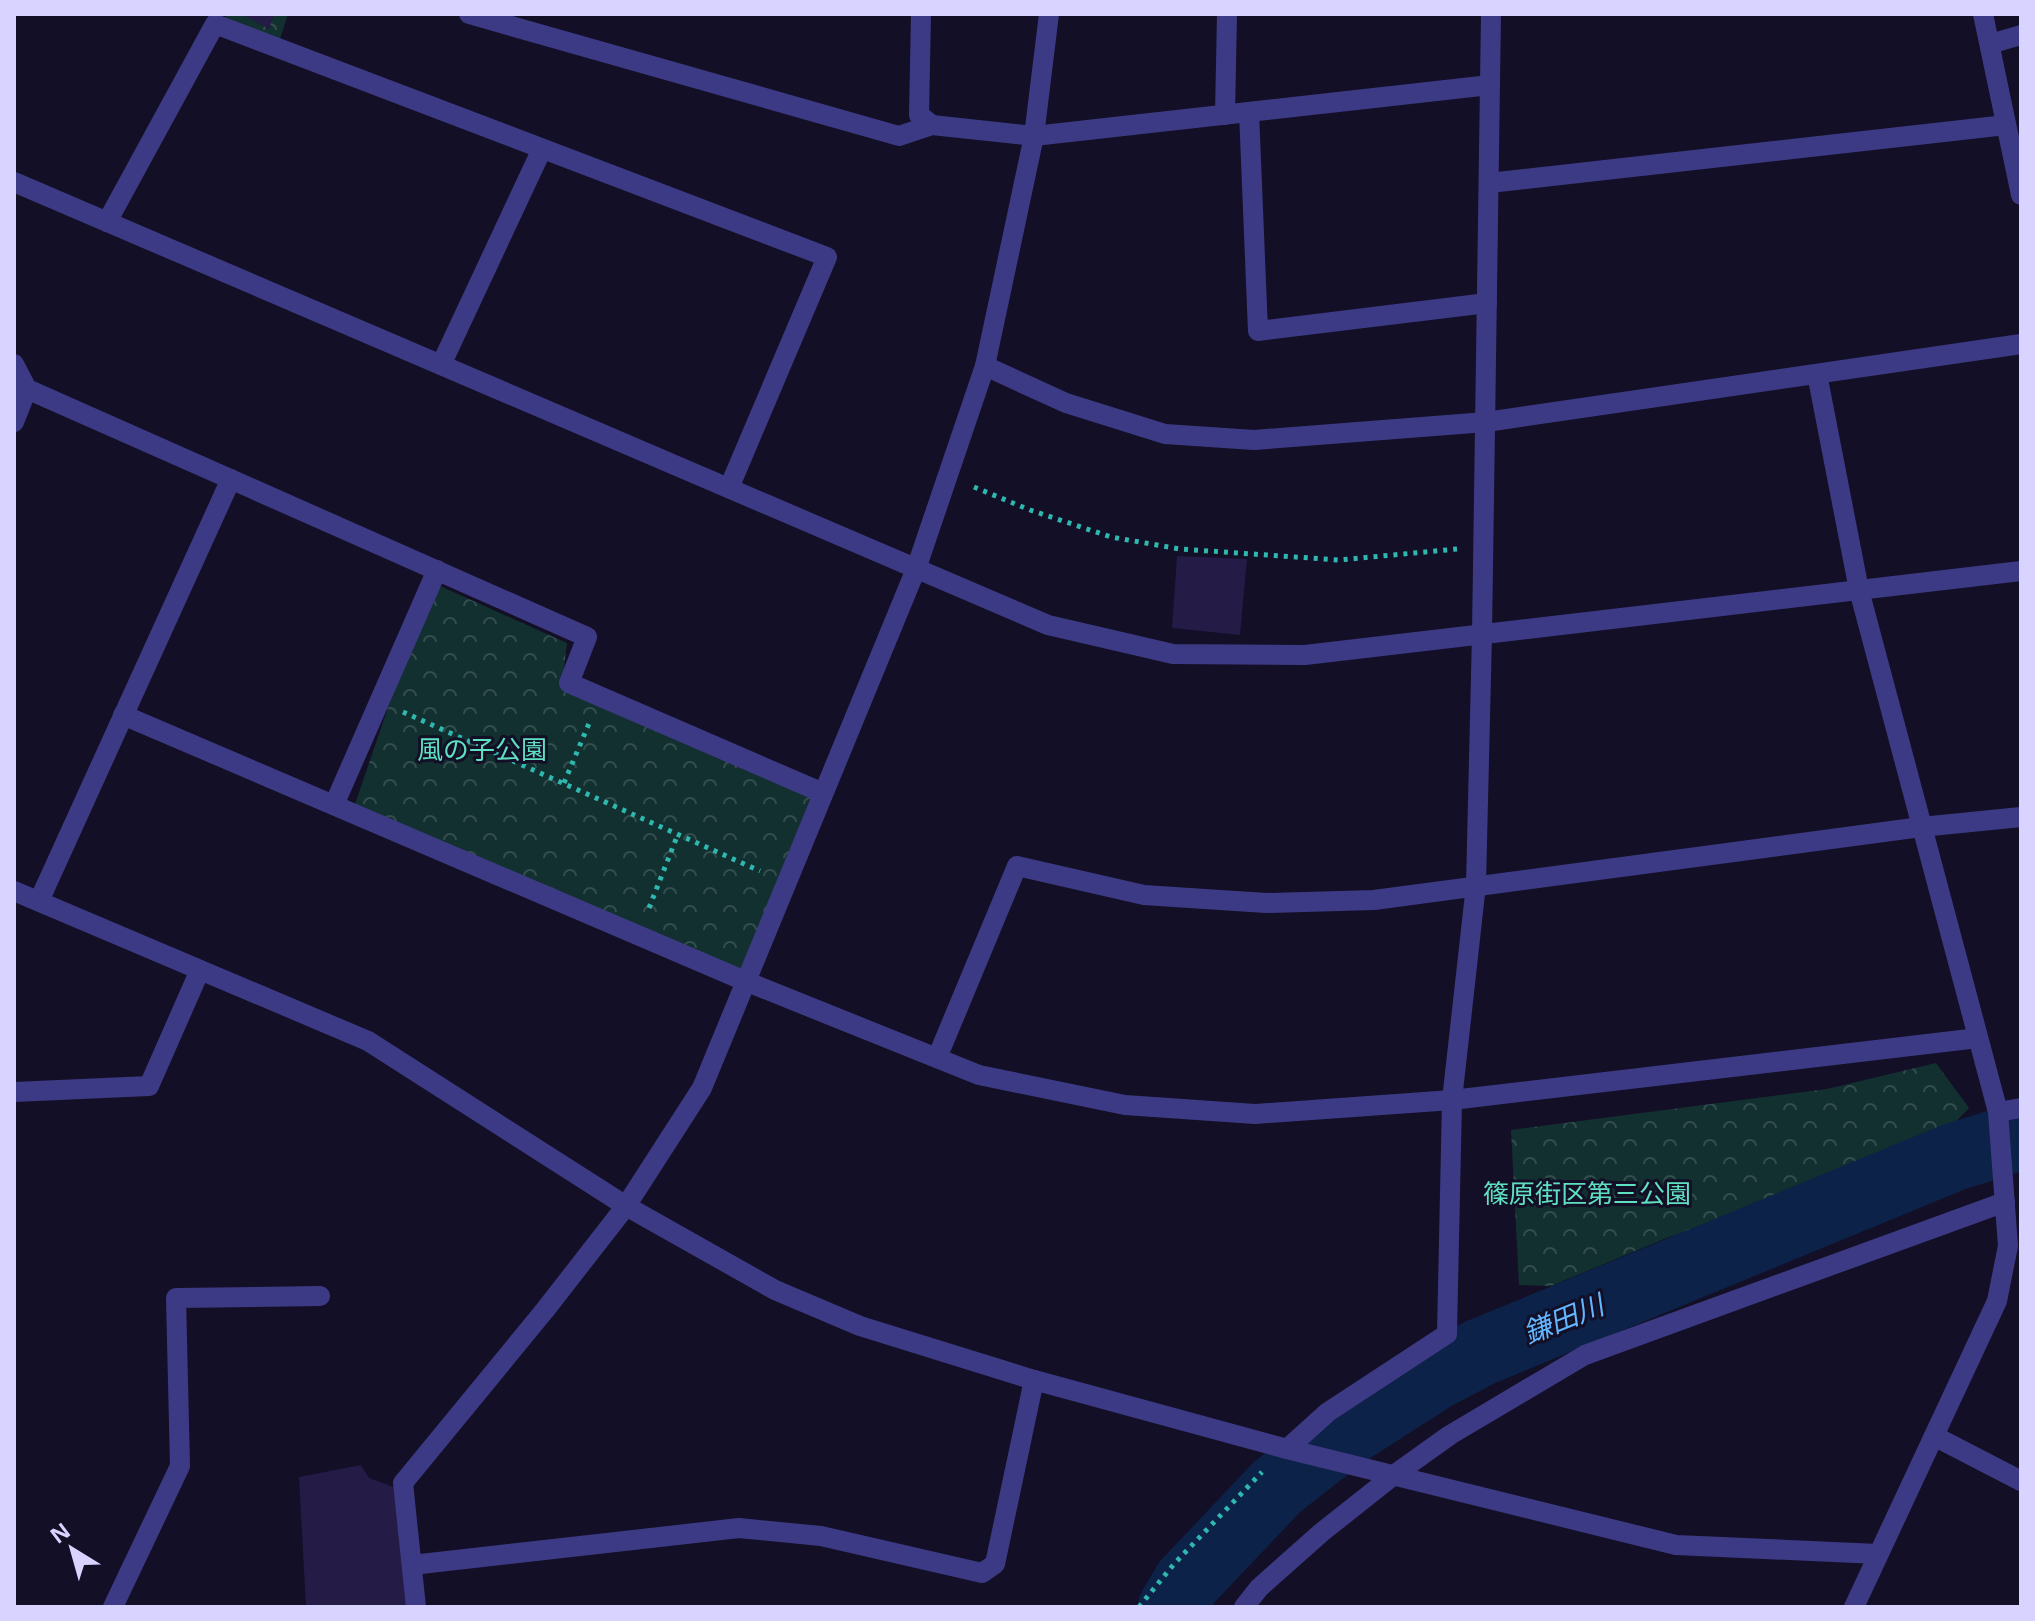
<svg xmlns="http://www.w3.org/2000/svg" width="2035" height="1621" font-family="'Open Sans','Noto Sans JP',sans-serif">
	<defs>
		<pattern id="park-crowns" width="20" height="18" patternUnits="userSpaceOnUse" patternTransform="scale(2)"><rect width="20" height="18" fill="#12302f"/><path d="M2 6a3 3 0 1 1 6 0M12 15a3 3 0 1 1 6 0" fill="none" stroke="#344d4e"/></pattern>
	</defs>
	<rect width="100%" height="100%" fill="#130f26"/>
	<!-- park -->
	<g fill="url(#park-crowns)">
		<path d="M226,14H288L277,48L225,22Z"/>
		<path d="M431,582L567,643L562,684L814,797L742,972L354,807Z"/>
		<path d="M1936,1063L1969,1108L1933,1145L1871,1167L1816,1191L1768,1203L1730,1219L1669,1237L1551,1286L1519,1285L1511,1130L1827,1089Z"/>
	</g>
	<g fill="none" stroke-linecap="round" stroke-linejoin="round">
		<!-- river -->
		<path stroke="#0c2248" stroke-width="68" d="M1172,1607L1187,1582L1277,1487L1342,1436L1437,1375L1481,1352L1954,1157L2021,1136"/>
	</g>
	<!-- building -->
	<g fill="#241b47">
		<path d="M242,14H274L269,29Z"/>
		<path d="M1177,556L1247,559L1240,635L1172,628Z"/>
		<path d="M361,1465L369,1478L396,1488L415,1607H306L299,1477Z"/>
	</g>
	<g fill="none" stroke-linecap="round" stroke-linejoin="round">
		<!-- path -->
		<g stroke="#2fb8b0" stroke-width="5" stroke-dasharray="4 6" stroke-linecap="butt">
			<path d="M974,487L1030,510L1111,537L1180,549L1339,560L1457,549"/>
			<path d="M403,712L760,871"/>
			<path d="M564,783L590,721"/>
			<path d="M649,908L678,834"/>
			<path d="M1139,1607L1174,1564L1262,1472"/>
		</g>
		<!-- minor -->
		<g stroke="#3d3a85" stroke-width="20">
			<path d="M469,14L899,136L932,125L1034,136L1490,85"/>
			<path d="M921,14L919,115L932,125"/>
			<path d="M1983,14L2021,195"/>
			<path d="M1990,44L2021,35"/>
			<path d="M1249,112L1258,331L1487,303"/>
			<path d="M1225,115L1227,14"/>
			<path d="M14,182L1048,625L1173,654L1305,655L2021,571"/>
			<path d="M1489,183L2006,125"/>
			<path d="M107,222L215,24L827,257L729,488"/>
			<path d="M14,364L27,389L587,637L569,683L823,793"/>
			<path d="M441,365L542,149"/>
			<path d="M985,366L1066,403L1165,434L1254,440L1486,422L2021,344"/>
			<path d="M1817,374L1859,590L1998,1112L2008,1246L1997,1301L1854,1607"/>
			<path d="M14,422L27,389"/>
			<path d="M123,715L745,981L979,1075L1125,1105L1255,1114L1452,1100L1978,1038"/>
			<path d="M334,805L437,570"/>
			<path d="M14,891L368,1041L626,1206L775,1290L860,1326L1034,1380L1287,1449L1676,1545L1878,1554"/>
			<path d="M39,901L231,479"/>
			<path d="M937,1058L1017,866L1144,895L1266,903L1374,900L1921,827L2021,817"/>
			<path d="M14,1092L149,1086L200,970"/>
			<path d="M1998,1112L2021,1108"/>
			<path d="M1934,1436L2021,1481"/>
			<path d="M1287,1449L1328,1412L1447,1334L1452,1100L1476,885L1482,634L1491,14"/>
			<path d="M412,1565L739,1528L821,1536L982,1573L995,1564L1034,1380"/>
			<path d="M113,1607L180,1466L176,1298L320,1296"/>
			<path d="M416,1607L403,1483L545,1310L626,1206L702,1088L916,569L985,366L1034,136L1049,14"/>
			<path d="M1244,1607L1259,1588L1322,1532L1394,1475L1450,1435L1585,1355L2005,1202"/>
		</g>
	</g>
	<g text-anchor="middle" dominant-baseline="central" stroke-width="6" stroke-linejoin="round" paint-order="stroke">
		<!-- park labels -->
		<g font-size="26" fill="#5fe0c0" stroke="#130f26">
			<text x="482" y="749">風の子公園</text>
			<text x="1587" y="1193">篠原街区第三公園</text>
		</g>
		<!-- water labels -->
		<g font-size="28" font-style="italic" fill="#62b6ff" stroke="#130f26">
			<text transform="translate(1563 1318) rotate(-22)">鎌田川</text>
		</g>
	</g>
	<!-- border -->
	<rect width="2035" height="1621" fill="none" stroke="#d9d4ff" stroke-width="32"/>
	<!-- north arrow -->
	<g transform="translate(72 1549) rotate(323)" stroke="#130f26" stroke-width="6" paint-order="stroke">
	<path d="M0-6L14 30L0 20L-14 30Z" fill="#d9d4ff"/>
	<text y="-12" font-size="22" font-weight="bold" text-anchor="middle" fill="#d9d4ff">N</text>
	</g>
</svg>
